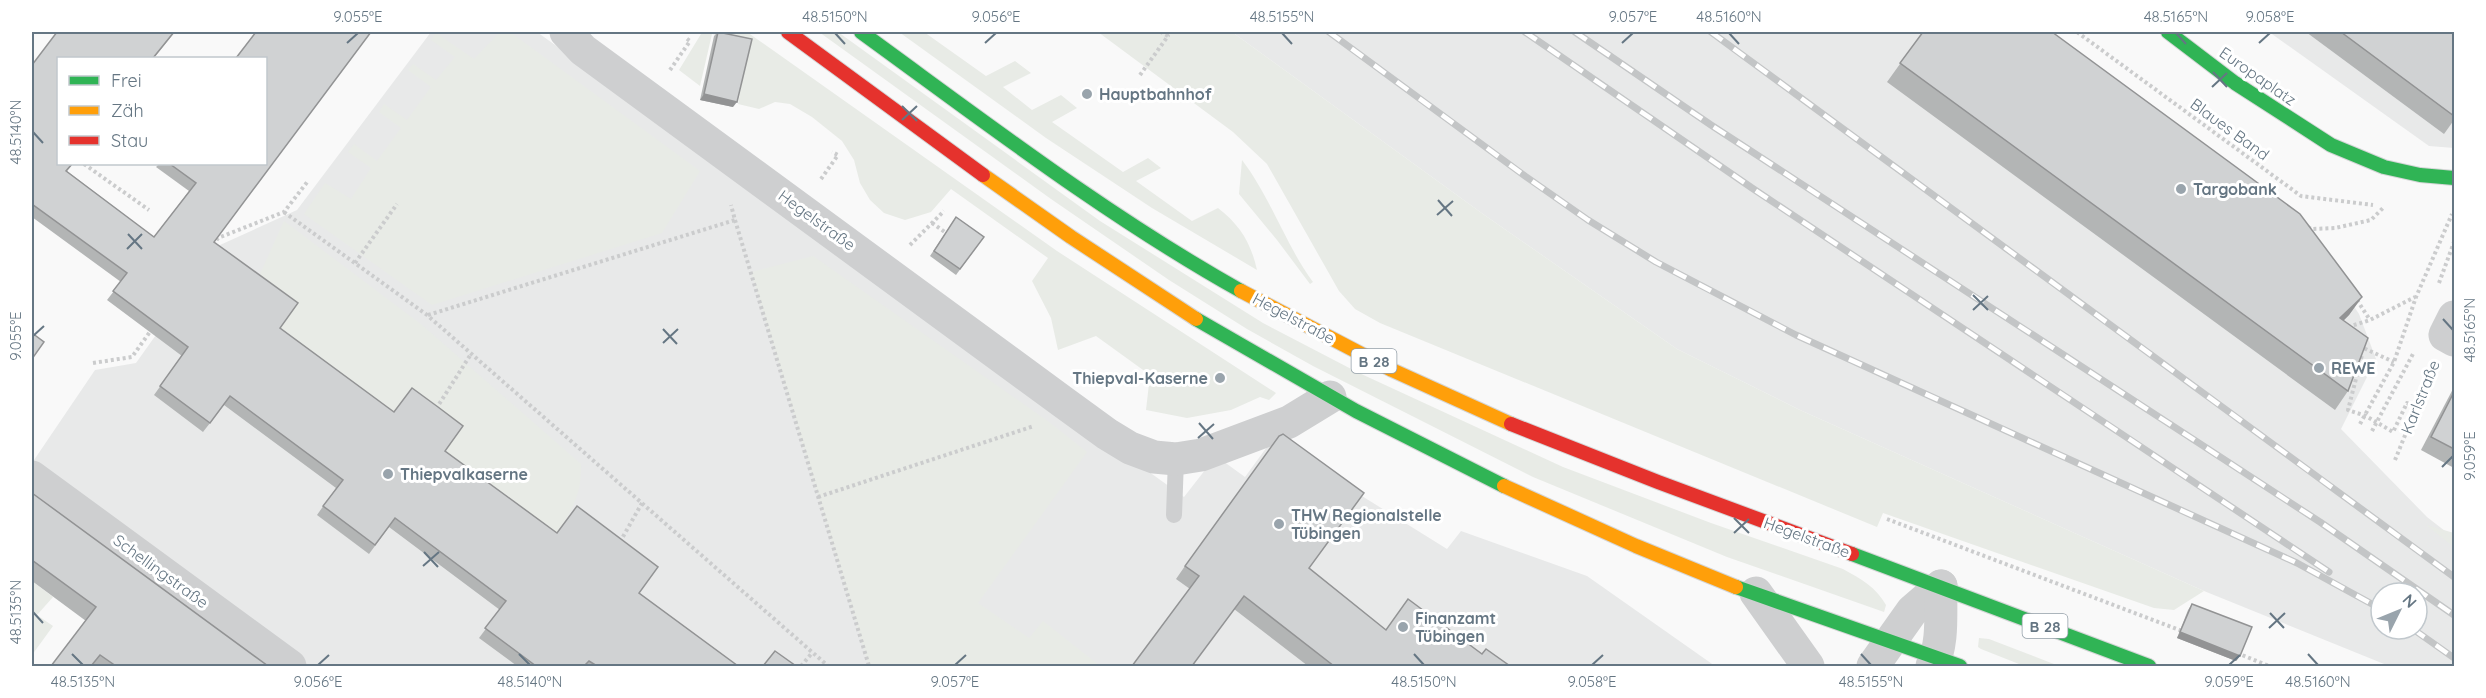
<svg xmlns="http://www.w3.org/2000/svg" width="2486" height="698" font-family="Quicksand,sans-serif">
	<rect width="100%" height="100%" fill="#f9f9f9"/>
	<!-- built -->
	<g fill="#e8e9e9" fill-rule="evenodd">
		<path d="M431,32H537L1184,497L1216,456L1245,477L1272,440L1447,549L1461,531L1587,576L1715,666H309L32,463L95,370L136,363L220,245L297,210Z"/>
		<path d="M1232,32H2030L2308,236L2359,314L2376,359L2341,429L2427,517L2454,538V666H2389L2204,591L1800,410L1677,349L1483,214ZM2381,593H2417V629H2381Z"/>
		<path d="M2269,32H2454V148L2429,146Z"/>
	</g>
	<!-- green -->
	<g fill="#e8ebe6">
		<path d="M500,32H510L700,171L662,233L432,305L304,214L325,183L351,199L371,168L348,152L354,144L377,161L401,128L379,112L384,104L407,120L431,87L408,70L413,64L436,80L455,57L431,40L436,33L474,59Z"/>
		<path d="M698,32H747L1057,251L1276,393L1269,400L1260,397L1231,410L1187,418L1146,410L1150,375L1096,336L1058,350L1051,318L1032,281L1048,258L951,189L931,212L905,220L884,213L870,200L860,183L854,160L842,141L812,117L790,104L775,102L759,109L738,104L749,43L712,34L700,86L679,70L701,34Z"/>
		<path d="M819,32H838L1100,221L1263,323L1357,372L1563,467L1711,523L1843,569C1861,579 1876,587 1886,605L1884,612L1727,557L1533,477L1313,366L1247,329L1169,280L1051,199Z"/>
		<path d="M899,32H924L986,76L1015,61L1031,73L1003,87L1032,110L1061,95L1077,108L1052,122L1123,172L1148,158L1161,168L1136,181L1192,221L1218,208C1240,225 1251,243 1257,270L1152,208L1046,138Z"/>
		<path d="M1098,32H1232L1483,214L1677,349L1800,410L2204,591L2174,610L2154,608L1883,513L1877,527L1380,323L1355,309L1339,291L1267,164L1233,132Z"/>
		<path d="M1242,160C1271,198 1285,244 1313,282L1310,284L1277,240L1239,194Z"/>
		<path d="M284,221L422,325L581,464C582,498 569,516 550,542L274,337L255,285Z"/>
		<path d="M813,256L1049,422L1087,452L978,603L1029,638L1043,621L1100,666H869L751,272Z"/>
		<path d="M2426,525L2454,533V547Z"/>
		<path d="M32,581L53,597L37,615L53,626L32,655Z"/>
		<path d="M1979,638L1989,639L2059,666H2024L1981,649L1978,647Z"/>
	</g>
	<g fill="none" stroke-linecap="round" stroke-linejoin="round">
		<defs>
			<g id="fast">
				<path d="M861,32C985,122 1107,216 1241,291"/>
				<path d="M2168,32L2235,83L2331,145L2384,167L2420,175L2454,178"/>
				<path d="M1196,319L1356,411L1504,486"/>
				<path d="M1852,554L2149,666"/>
				<path d="M1736,587L1960,666"/>
			</g>
			<g id="slow">
				<path d="M983,175L1071,237L1196,319"/>
				<path d="M1241,291L1392,370L1511,424"/>
				<path d="M1504,486L1636,546L1736,587"/>
			</g>
			<g id="jam">
				<path d="M788,32L983,175"/>
				<path d="M1511,424L1658,482L1852,554"/>
			</g>
		</defs>
		<!-- fast casing -->
		<use href="#fast" stroke="#d5d6d7" stroke-width="16"/>
		<!-- slow casing -->
		<use href="#slow" stroke="#d5d6d7" stroke-width="16"/>
		<!-- jam casing -->
		<use href="#jam" stroke="#d5d6d7" stroke-width="16"/>
		<!-- path -->
		<g stroke="#cbcccd" stroke-width="4" stroke-dasharray="3 3" stroke-linecap="butt">
			<path d="M2077,32L2301,196L2373,205"/>
			<path d="M670,70L690,41L686,38"/>
			<path d="M1140,75L1168,36L1161,32"/>
			<path d="M84,164L149,210"/>
			<path d="M821,179L838,155L832,152"/>
			<path d="M284,212L427,315L828,666"/>
			<path d="M735,220L869,666"/>
			<path d="M932,223L946,233"/>
			<path d="M2308,227L2311,229L2335,228L2371,220L2384,207"/>
			<path d="M213,245L218,238L284,212L308,181"/>
			<path d="M910,245L944,211"/>
			<path d="M355,263L397,204"/>
			<path d="M2439,283L2454,242"/>
			<path d="M2357,300L2370,320"/>
			<path d="M428,315L735,220L731,205"/>
			<path d="M2348,327L2370,320L2415,297"/>
			<path d="M2359,346L2394,362"/>
			<path d="M2358,352L2362,355L2348,410L2366,416L2393,432L2407,403L2417,408"/>
			<path d="M93,363L132,357L152,329"/>
			<path d="M436,409L471,354"/>
			<path d="M2360,424L2394,362L2416,297L2452,214"/>
			<path d="M2372,431L2414,352"/>
			<path d="M2395,460L2432,369"/>
			<path d="M818,497L1034,426"/>
			<path d="M1887,519L2182,631"/>
			<path d="M620,542L642,503"/>
			<path d="M2237,653L2269,666"/>
			<path d="M801,666L812,653"/>
		</g>
		<!-- lane -->
		<path stroke="#cecfd0" stroke-width="16" d="M1174,515L1176,459"/>
		<!-- street -->
		<g stroke="#cecfd0" stroke-width="33">
			<path d="M566,32L583,50L1063,402L1107,434L1130,448L1154,457L1176,459L1201,455L1289,422L1330,397"/>
			<path d="M2454,317L2445,335L2454,340"/>
			<path d="M32,477L290,666"/>
			<path d="M1756,593L1808,666"/>
			<path d="M1873,666L1912,611L1941,586"/>
			<path d="M1932,666C1944,643 1940,612 1941,586"/>
		</g>
		<!-- fast -->
		<use href="#fast" stroke="#30b455" stroke-width="14"/>
		<!-- slow -->
		<use href="#slow" stroke="#ff9f0a" stroke-width="14"/>
		<!-- jam -->
		<use href="#jam" stroke="#e5322d" stroke-width="14"/>
		<defs>
			<g id="rail">
				<path d="M1329,32L1525,176L1588,220L1656,262L1796,335L2297,563L2381,609"/>
				<path d="M1525,32L1752,188L2329,572"/>
				<path d="M1575,32L1711,125L2320,522L2454,615"/>
				<path d="M1711,32L2454,577"/>
				<path d="M2413,629L2454,658"/>
			</g>
		</defs>
		<!-- rail casing -->
		<use href="#rail" stroke="#c3c5c6" stroke-width="7"/>
		<!-- rail -->
		<use href="#rail" stroke="#fff" stroke-width="4.5" stroke-dasharray="14" stroke-linecap="butt"/>
	</g>
	<!-- wall -->
	<g fill="#b3b5b5">
		<path d="M175,32L154,58H58V164H73L67,171L154,237L189,191L156,167L159,164H266L214,242L280,328L445,451L639,593L738,666H517L479,638L500,610L389,527L369,554L317,515L336,488L224,405L203,432L154,395L182,356L107,300L121,282L32,217V65Z"/>
		<path d="M718,32L733,107L700,100L714,36Z"/>
		<path d="M1923,32L2362,297L2349,315L2344,320L2348,391L2335,410L1887,82Z"/>
		<path d="M2306,32H2454V120L2444,134Z"/>
		<path d="M956,217L984,237L956,275L930,256Z"/>
		<path d="M2454,387V468L2421,450Z"/>
		<path d="M32,493L268,666H51L86,621L32,581Z"/>
		<path d="M1185,566L1309,568L1386,630L1482,654L1510,666H1308L1234,609L1190,589L1176,579Z"/>
		<path d="M2192,604L2240,656L2236,661L2177,638L2188,610Z"/>
	</g>
	<!-- shaded-wall -->
	<g fill="#929394">
		<path d="M704,94L737,102L733,107L700,100Z"/>
		<path d="M2362,297L2349,315L2327,337L2340,318Z"/>
		<path d="M2180,632L2240,656L2236,661L2177,638Z"/>
	</g>
	<!-- building -->
	<g fill="#d0d2d3" stroke="#929394" stroke-width="1.5">
		<path d="M57,32H174L153,58H58V164H72L66,171L154,237L196,183L170,164H266V58H236L256,32H371L214,242L298,303L280,328L394,412L412,388L438,407L463,426L445,451L557,533L577,506L658,567L639,593L738,666H597L589,661L584,666H536L485,628L506,601L395,518L375,545L323,506L343,480L230,396L210,423L160,386L188,347L113,291L127,273L32,204V65Z"/>
		<path d="M718,32L752,39L737,102L704,94Z"/>
		<path d="M1923,32H2052L2300,214L2362,297L2340,318L2368,338L2348,391L1900,63Z"/>
		<path d="M2341,32H2454V116Z"/>
		<path d="M956,217L984,237L960,269L934,251Z"/>
		<path d="M32,333L44,342L32,359Z"/>
		<path d="M2454,392V449L2431,437Z"/>
		<path d="M1283,434L1364,493L1309,568L1386,630L1408,599L1482,654L1486,649L1510,666H1334L1244,596L1192,666H1132L1199,576L1185,566L1279,436Z"/>
		<path d="M32,493L268,666H116L100,655L91,666H51L96,607L32,560Z"/>
		<path d="M2192,604L2252,627L2240,656L2180,632Z"/>
		<path d="M775,651L796,666H763Z"/>
	</g>
	<!-- ticks -->
	<path fill="none" stroke="#657683" stroke-width="2" d="M835,33L845,44M1282,33L1292,44M1729,33L1739,44M2176,33L2186,44M347,43L358,33M985,43L996,33M1622,43L1633,33M2259,43L2270,33M2213,72L2227,87M2212,87L2227,73M902,106L917,121M902,120L917,106M33,132L43,143M1438,200L1452,216M1437,215L1453,201M128,234L142,249M127,249L142,234M1973,295L1988,310M1973,310L1988,296M2443,319L2453,330M663,329L677,344M33,336L44,326M663,343L678,329M1199,423L1213,439M1198,438L1214,424M2442,467L2453,456M1734,518L1749,533M1734,533L1749,519M424,552L438,567M423,566L439,552M33,612L43,623M2270,613L2284,628M2269,628L2285,613M72,654L83,665M519,654L530,665M1414,654L1424,665M1861,654L1871,665M2308,654L2318,665M318,665L329,655M955,665L966,655M1592,665L1603,655M2229,665L2240,655"/>
	<!-- markers -->
	<g fill="#99a4ac" stroke="#fff" stroke-width="2">
		<circle cx="1087" cy="94" r="6"/>
		<circle cx="2181" cy="189" r="6"/>
		<circle cx="2319" cy="368" r="6"/>
		<circle cx="1220" cy="378" r="6"/>
		<circle cx="388" cy="474" r="6"/>
		<circle cx="1279" cy="524" r="6"/>
		<circle cx="1403" cy="627" r="6"/>
	</g>
	<g text-anchor="middle" dominant-baseline="central" stroke-width="6" stroke-linejoin="round" paint-order="stroke">
		<!-- shield labels -->
		<g fill="#fff" stroke="#939fa8" stroke-width="1.5">
			<rect x="1351.5" y="349" width="45" height="24" rx="4.5"/>
			<rect x="2022.5" y="614" width="45" height="24" rx="4.5"/>
		</g>
		<g font-size="15" font-weight="bold" fill="#657683">
			<text x="1374" y="361">B 28</text>
			<text x="2045" y="626">B 28</text>
		</g>
		<!-- street labels -->
		<g font-size="16" fill="#657683" stroke="#fff">
			<text transform="translate(2258 76) rotate(35)">Europaplatz</text>
			<text transform="translate(2230 129) rotate(36)">Blaues Band</text>
			<text transform="translate(817 220) rotate(36)">Hegelstraße</text>
			<text transform="translate(1294 318) rotate(28)">Hegelstraße</text>
			<text transform="translate(2420 397) rotate(-68)">Karlstraße</text>
			<text transform="translate(1807 537) rotate(20)">Hegelstraße</text>
			<text transform="translate(161 571) rotate(36)">Schellingstraße</text>
		</g>
		<!-- poi labels -->
		<g font-size="16" font-weight="bold" fill="#657683" stroke="#fff" text-anchor="start">
			<text x="1099" y="94">Hauptbahnhof</text>
			<text x="2193" y="189">Targobank</text>
			<text x="2331" y="368">REWE</text>
			<text x="1208" y="378" text-anchor="end">Thiepval-Kaserne</text>
			<text x="400" y="474">Thiepvalkaserne</text>
			<text x="1291" y="515">THW Regionalstelle<tspan x="1291" dy="18">Tübingen</tspan></text>
			<text x="1415" y="618">Finanzamt<tspan x="1415" dy="18">Tübingen</tspan></text>
		</g>
	</g>
	<!-- border -->
	<rect width="2486" height="698" fill="none" stroke="#ffffff" stroke-width="66"/>
	<!-- legend -->
	<rect x="57" y="57" width="210" height="108" fill="#ffffff" stroke="#c1c8cd" stroke-width="1.5"/>
	<rect x="69" y="76" width="30" height="9" fill="#30b455" stroke="#c1c8cd" stroke-width="1.5"/>
	<text x="111" y="87" font-size="18" fill="#657683">Frei</text>
	<rect x="69" y="106" width="30" height="9" fill="#ff9f0a" stroke="#c1c8cd" stroke-width="1.5"/>
	<text x="111" y="117" font-size="18" fill="#657683">Zäh</text>
	<rect x="69" y="136" width="30" height="9" fill="#e5322d" stroke="#c1c8cd" stroke-width="1.5"/>
	<text x="111" y="147" font-size="18" fill="#657683">Stau</text>
	<!-- north arrow -->
	<g transform="translate(2399 611) rotate(47)"><circle r="28" fill="#ffffff" stroke="#c1c8cd" stroke-width="1.5"/>
	<path d="M0-4.5L10 22L0 15L-10 22Z" fill="#99a4ac"/>
	<text y="-9" font-size="16" font-weight="bold" text-anchor="middle" fill="#657683">N</text>
	</g>
	<rect x="33" y="33" width="2420" height="632" fill="none" stroke="#657683" stroke-width="2"/>
	<g font-size="15" text-anchor="middle" fill="#657683">
		<text x="358" y="22">9.055°E</text>
		<text x="835" y="22">48.5150°N</text>
		<text x="996" y="22">9.056°E</text>
		<text x="1282" y="22">48.5155°N</text>
		<text x="1633" y="22">9.057°E</text>
		<text x="1729" y="22">48.5160°N</text>
		<text x="2176" y="22">48.5165°N</text>
		<text x="2270" y="22">9.058°E</text>
		<text transform="translate(16 132) rotate(-90)" y="5">48.5140°N</text>
		<text transform="translate(2470 330) rotate(-90)" y="5">48.5165°N</text>
		<text transform="translate(16 336) rotate(-90)" y="5">9.055°E</text>
		<text transform="translate(2470 456) rotate(-90)" y="5">9.059°E</text>
		<text transform="translate(16 612) rotate(-90)" y="5">48.5135°N</text>
		<text x="83" y="687">48.5135°N</text>
		<text x="318" y="687">9.056°E</text>
		<text x="530" y="687">48.5140°N</text>
		<text x="955" y="687">9.057°E</text>
		<text x="1424" y="687">48.5150°N</text>
		<text x="1592" y="687">9.058°E</text>
		<text x="1871" y="687">48.5155°N</text>
		<text x="2229" y="687">9.059°E</text>
		<text x="2318" y="687">48.5160°N</text>
	</g>
</svg>
